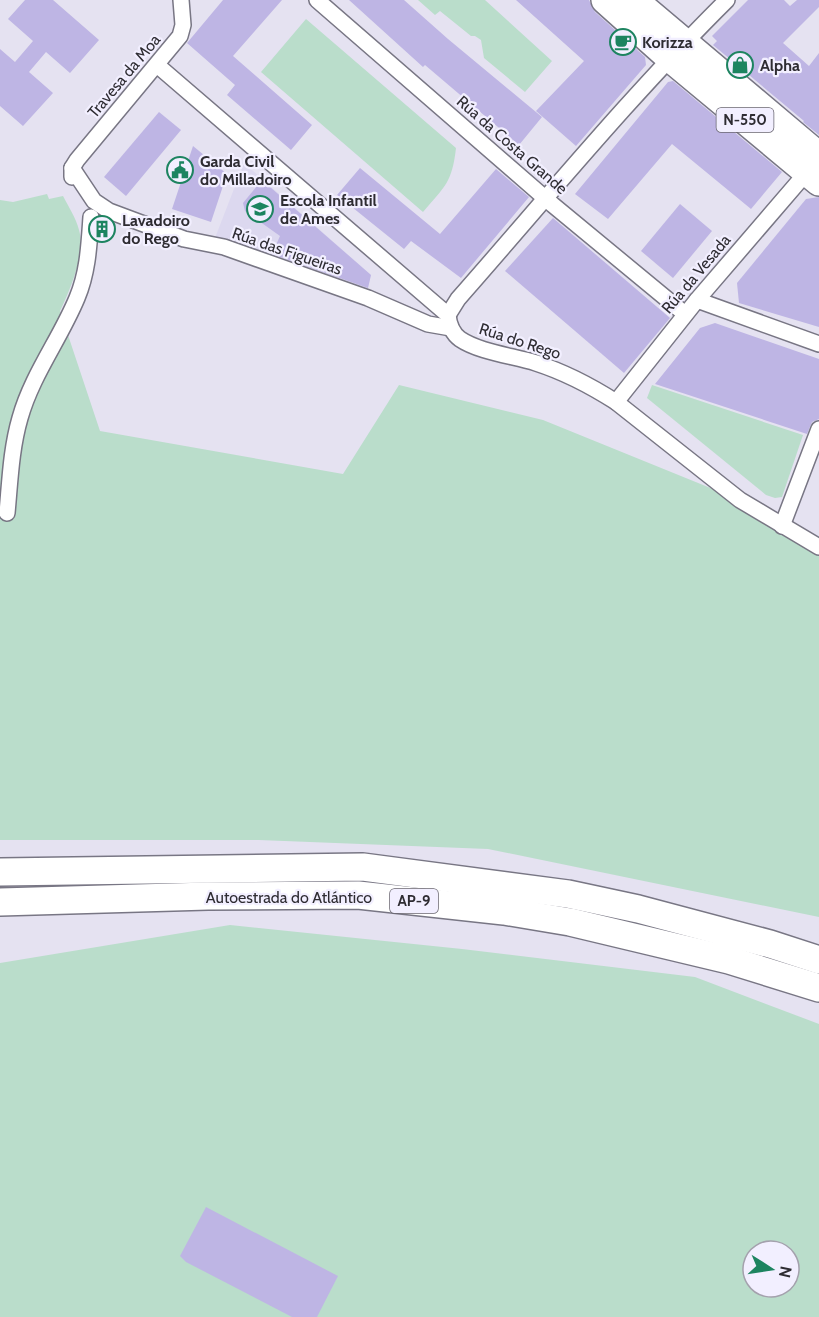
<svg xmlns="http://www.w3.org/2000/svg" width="819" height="1317" font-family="Cabin,sans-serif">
	<rect width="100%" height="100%" fill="#e5e2f1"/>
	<!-- built -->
	<path fill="#dcd8ef" d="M244,163L371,275L367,291L215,238Z"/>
	<!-- green -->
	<g fill="#baddcb" fill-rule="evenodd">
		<path d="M418,0H485L552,61L525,92L484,58L481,40L475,36H471L440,11L435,15Z"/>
		<path d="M306,19L456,148C452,183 445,186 423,212L261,72Z"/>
		<path d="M47,194L49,199L63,196C68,206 76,218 79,230C86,253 70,290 60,311L100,431L343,474L399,385L543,420L740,500L819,546V917L488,849L259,840H0V200L13,202Z"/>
		<path d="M652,385L803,435L782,497L775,498L766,495L647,398Z"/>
		<path d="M230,925L462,949L695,977L819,1024V1317H0V963ZM753,1251H789V1287H753Z"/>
	</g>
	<!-- building -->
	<g fill="#beb5e4">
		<path d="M25,0H53L99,40L70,73L46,52L29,72L53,93L23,126L0,106V49L15,62L33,41L8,19Z"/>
		<path d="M223,0H282L233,56L312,125L291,150L227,95L235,85L187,43Z"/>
		<path d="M349,0H404L448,39L542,117L519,145L425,65L423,67Z"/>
		<path d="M516,0H589L595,12L645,57L646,65L576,146L536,111L584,61Z"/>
		<path d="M748,0H784L790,6L797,0H819V7L783,43L809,66L819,53V135L803,122L804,121L713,45L717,41L712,36Z"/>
		<path d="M673,81L782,172L751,209L672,144L608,219L575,194L668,82Z"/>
		<path d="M159,112L181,130L126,196L104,177Z"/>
		<path d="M193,146L227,174L211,222L172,209Z"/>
		<path d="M360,168L440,234L496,169L529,197L461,278L411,241L404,249L337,195Z"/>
		<path d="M262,180L371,275L368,288L272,254L280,236L245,211L243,203Z"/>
		<path d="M819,197V327L739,303L737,283L806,199Z"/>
		<path d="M680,204L712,231L673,278L641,251Z"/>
		<path d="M553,218L670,318L624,373L505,271Z"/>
		<path d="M715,323L819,359V419L812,422L807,434L655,384L700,328Z"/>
		<path d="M206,1207L338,1276L317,1317H292L186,1262L180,1256Z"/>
	</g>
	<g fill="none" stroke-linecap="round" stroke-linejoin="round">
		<defs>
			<g id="street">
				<path d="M317,0L553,205L685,314"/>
				<path d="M157,65L448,315C449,325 452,333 460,339C479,352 514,356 536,363C564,372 591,386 616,402L740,500L819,547"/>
				<path d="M72,168L94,201L109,211L184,239L224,247L368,298L428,324L451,328"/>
				<path d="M72,177V168L77,160L180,36L183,25L181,0"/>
				<path d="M697,300L819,344"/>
				<path d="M448,315L458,299C546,199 632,94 727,0"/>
				<path d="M616,402L697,300L807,172"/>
				<path d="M7,513C10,481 11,449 20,418C32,375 60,339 77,298C88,272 89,245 91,217"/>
				<path d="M782,526L819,429"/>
			</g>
			<g id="highway">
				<path d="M605,0L671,59L819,182"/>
				<path d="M634,0L819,156"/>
				<path d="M0,872L363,867L568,894L638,909L770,944L819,960"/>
				<path d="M0,902L208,896L358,895L504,911L570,922L729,960L819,988"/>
			</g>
		</defs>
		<!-- street casing -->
		<use href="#street" stroke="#787684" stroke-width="18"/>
		<!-- highway casing -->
		<use href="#highway" stroke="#787684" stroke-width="30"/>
		<!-- street -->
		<use href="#street" stroke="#fff" stroke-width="15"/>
		<!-- highway -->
		<use href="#highway" stroke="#fff" stroke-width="27"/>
	</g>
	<!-- icons -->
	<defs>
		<symbol id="cafe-ring" viewBox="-11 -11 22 22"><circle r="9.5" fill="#f2efff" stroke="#1d8460" stroke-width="1.5"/><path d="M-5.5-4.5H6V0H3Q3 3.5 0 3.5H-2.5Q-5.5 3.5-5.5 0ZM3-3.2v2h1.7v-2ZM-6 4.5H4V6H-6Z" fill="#1d8460"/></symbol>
		<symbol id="shop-ring" viewBox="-11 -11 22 22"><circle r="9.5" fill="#f2efff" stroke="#1d8460" stroke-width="1.5"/><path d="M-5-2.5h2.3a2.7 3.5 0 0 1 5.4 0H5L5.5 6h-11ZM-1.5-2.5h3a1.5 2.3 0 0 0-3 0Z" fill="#1d8460"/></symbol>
		<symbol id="civic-ring" viewBox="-11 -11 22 22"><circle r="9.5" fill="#f2efff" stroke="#1d8460" stroke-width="1.5"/><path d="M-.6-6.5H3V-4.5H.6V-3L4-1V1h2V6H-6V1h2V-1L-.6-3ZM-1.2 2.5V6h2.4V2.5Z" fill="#1d8460"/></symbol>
		<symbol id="school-ring" viewBox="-11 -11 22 22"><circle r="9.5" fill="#f2efff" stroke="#1d8460" stroke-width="1.5"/><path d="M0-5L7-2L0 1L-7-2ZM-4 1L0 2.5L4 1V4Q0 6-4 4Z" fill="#1d8460"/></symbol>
		<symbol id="building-ring" viewBox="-11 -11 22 22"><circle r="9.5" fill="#f2efff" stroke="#1d8460" stroke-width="1.5"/><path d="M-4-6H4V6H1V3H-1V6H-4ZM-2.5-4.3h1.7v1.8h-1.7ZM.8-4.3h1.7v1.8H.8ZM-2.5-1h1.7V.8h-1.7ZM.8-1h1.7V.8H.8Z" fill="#1d8460"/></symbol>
	</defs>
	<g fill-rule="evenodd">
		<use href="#cafe-ring" x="608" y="27" width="30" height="30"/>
		<use href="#shop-ring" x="725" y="50" width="30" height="30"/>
		<use href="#civic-ring" x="165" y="155" width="30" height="30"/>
		<use href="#school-ring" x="245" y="194" width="30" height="30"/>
		<use href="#building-ring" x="87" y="214" width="30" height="30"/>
	</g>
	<g text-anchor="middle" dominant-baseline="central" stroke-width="4.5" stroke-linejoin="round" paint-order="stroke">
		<!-- shield labels -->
		<g fill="#f2efff" stroke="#696670" stroke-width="1.5">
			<rect x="716.5" y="108" width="57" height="24" rx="4.5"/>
			<rect x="390" y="889" width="48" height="24" rx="4.5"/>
		</g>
		<g font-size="15" font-weight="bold" fill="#2e2c32">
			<text x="745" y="120">N-550</text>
			<text x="414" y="901">AP-9</text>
		</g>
		<!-- poi labels -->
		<g font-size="16" font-weight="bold" fill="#2e2c32" stroke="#f2efff" text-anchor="start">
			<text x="642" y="42">Korizza</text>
			<text x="760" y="65">Alpha</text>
			<text x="200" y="161">Garda Civil<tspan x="200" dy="18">do Milladoiro</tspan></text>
			<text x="280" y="200">Escola Infantil<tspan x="280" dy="18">de Ames</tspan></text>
			<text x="122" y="220">Lavadoiro<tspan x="122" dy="18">do Rego</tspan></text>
		</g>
		<!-- street labels -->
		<g font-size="16" fill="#2e2c32" stroke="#f2efff">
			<text transform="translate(124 76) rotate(-50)">Travesa da Moa</text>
			<text transform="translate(512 145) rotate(41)">Rúa da Costa Grande</text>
			<text transform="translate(287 251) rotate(19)">Rúa das Figueiras</text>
			<text transform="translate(696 274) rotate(-50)">Rúa da Vesada</text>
			<text transform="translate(520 341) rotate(18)">Rúa do Rego</text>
			<text x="289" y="897">Autoestrada do Atlántico</text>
		</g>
	</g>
	<!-- north arrow -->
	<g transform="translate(771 1269) rotate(102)"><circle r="28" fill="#f2efff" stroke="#a4a1ad" stroke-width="1.5"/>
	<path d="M0-4.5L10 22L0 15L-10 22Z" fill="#1d8460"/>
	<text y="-9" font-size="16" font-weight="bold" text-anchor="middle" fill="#2e2c32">N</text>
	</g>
</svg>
